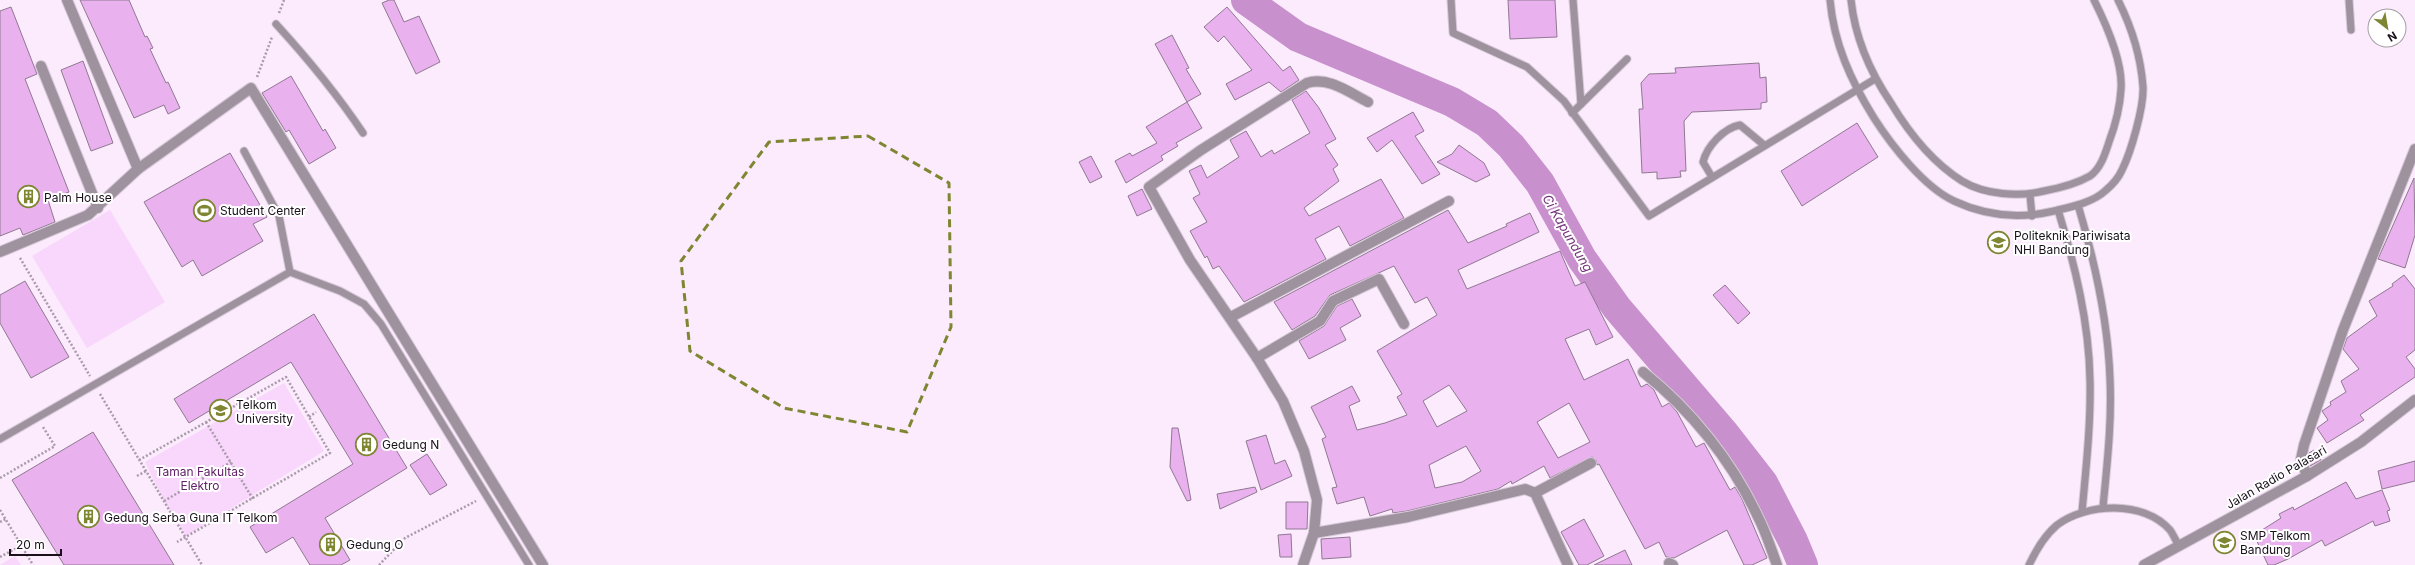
<svg xmlns="http://www.w3.org/2000/svg" width="2415" height="565" font-family="Inter,sans-serif">
	<rect width="100%" height="100%" fill="#fbebfc"/>
	<!-- green -->
	<g fill="#f9d6fc">
		<path d="M110,210L165,302L87,348L32,256Z"/>
		<path d="M284,383L324,451L186,536L164,501L145,462Z"/>
		<path d="M15,556L21,565H0Z"/>
	</g>
	<g fill="none" stroke-linecap="round" stroke-linejoin="round">
		<!-- river -->
		<path stroke="#c891cd" stroke-width="30" d="M1246,0L1298,37L1452,102L1487,123L1511,146L1540,183L1582,259L1617,308L1724,433L1763,483L1793,541L1803,565"/>
	</g>
	<!-- building -->
	<g fill="#e9b1ee" stroke="#907892" fill-rule="evenodd">
		<path d="M80,0H129L145,37L147,36L153,48L150,49L166,83L168,82L180,108L168,114L164,105L134,118Z"/>
		<path d="M389,0H394L404,22L419,16L440,62L416,74L382,3Z"/>
		<path d="M1508,0H1555L1557,37L1510,39Z"/>
		<path d="M11,7L37,74L25,79L69,192L48,200L55,222L23,235L20,228L0,236V11Z"/>
		<path d="M1227,7L1283,71L1290,66L1299,80L1281,92L1269,82L1235,100L1226,84L1252,70L1224,36L1218,42L1204,27Z"/>
		<path d="M1172,35L1189,68L1186,69L1201,94L1187,102L1202,128L1176,143L1178,146L1161,156L1163,160L1126,183L1115,161L1130,153L1132,156L1157,143L1146,127L1187,102L1155,44Z"/>
		<path d="M83,61L113,143L91,151L61,70Z"/>
		<path d="M1759,63L1760,78L1766,77L1767,102L1761,103V109L1692,112L1684,121L1686,171H1680L1681,177L1657,179V172L1642,173L1639,109H1643L1641,83L1649,74L1676,73L1675,68Z"/>
		<path d="M291,76L323,131L325,129L336,148L309,164L289,130L286,132L262,93Z"/>
		<path d="M1306,91L1319,108L1336,139L1325,145L1338,165L1333,169L1339,181L1304,208L1309,216L1381,179L1404,218L1350,246L1339,226L1315,239L1326,259L1244,302L1219,266L1213,269L1207,256L1205,258L1190,231L1207,222L1193,198L1200,194L1189,171L1201,165L1207,178L1239,157L1230,140L1246,131L1261,157L1272,150L1274,154L1310,133L1292,100Z"/>
		<path d="M1413,112L1424,131L1415,136L1440,174L1422,184L1392,140L1377,152L1367,138Z"/>
		<path d="M1857,123L1878,157L1802,206L1781,171Z"/>
		<path d="M1459,145L1484,163L1490,175L1476,182L1437,162L1452,154Z"/>
		<path d="M230,153L267,217L253,224L263,241L202,276L193,260L182,267L144,202Z"/>
		<path d="M1091,156L1102,177L1090,183L1079,162Z"/>
		<path d="M2414,178L2415,235L2405,268L2378,259Z"/>
		<path d="M1142,189L1152,209L1137,216L1128,196Z"/>
		<path d="M1448,210L1468,243L1507,226L1506,224L1530,213L1539,232L1458,270L1467,289L1560,251L1575,286L1585,282L1613,337L1596,345L1589,329L1565,339L1584,380L1628,359L1641,387L1647,384L1654,390L1662,407L1669,403L1677,412L1696,447L1704,443L1730,490L1735,487L1742,499L1767,558L1752,565H1744L1727,530L1674,558L1666,557L1659,542L1645,549L1599,464L1597,465L1596,460L1592,457L1550,478L1544,466L1512,484L1511,481L1498,489L1407,511L1393,513L1392,509L1370,516L1364,497L1337,504L1332,488L1337,487L1322,439L1326,437L1311,407L1352,386L1360,401L1349,406L1357,430L1385,423L1407,415L1397,397L1402,394L1377,351L1437,315L1427,297L1415,303L1394,266L1330,295L1315,316L1292,330L1274,302ZM1449,385L1467,411L1437,427L1423,401ZM1569,403L1590,442L1558,458L1537,422ZM1466,446L1481,471L1462,482L1435,488L1429,465Z"/>
		<path d="M2404,275L2415,289V350L2406,357L2415,369V377L2360,415L2364,420L2327,443L2317,428L2328,420L2322,411L2331,405L2330,402L2346,392L2341,381L2359,369L2343,349L2347,338L2377,316L2369,301L2393,286L2392,284Z"/>
		<path d="M25,281L69,357L31,378L0,323V295Z"/>
		<path d="M1725,285L1750,313L1738,324L1713,295Z"/>
		<path d="M1352,299L1361,316L1340,328L1346,340L1309,359L1299,341L1324,326L1337,306Z"/>
		<path d="M314,314L407,468L325,518L350,560L341,565H310L293,537L266,553L250,527L353,464L291,362L189,423L174,399Z"/>
		<path d="M1172,428H1178L1191,500L1187,501L1170,467Z"/>
		<path d="M93,432L174,565H64L12,480Z"/>
		<path d="M1266,435L1275,464L1285,460L1292,476L1261,490L1246,441Z"/>
		<path d="M2314,450L2321,460L2310,466L2308,459L2309,453Z"/>
		<path d="M427,454L447,485L430,495L410,465Z"/>
		<path d="M2415,461V481L2382,489L2378,471Z"/>
		<path d="M2346,482L2356,499L2382,490L2390,510L2387,511L2390,521L2375,526L2373,521L2325,546L2322,540L2288,559L2274,565H2268L2254,535L2281,518L2279,514L2293,507L2294,510Z"/>
		<path d="M1255,487L1257,492L1220,509L1217,494Z"/>
		<path d="M1286,502H1308L1307,529H1286Z"/>
		<path d="M1584,519L1604,556L1587,565H1579L1561,532Z"/>
		<path d="M1291,534L1292,557H1280L1278,535Z"/>
		<path d="M1350,537L1351,557L1322,559L1321,539Z"/>
		<path d="M1625,550L1632,565H1594Z"/>
	</g>
	<g fill="none" stroke-linecap="round" stroke-linejoin="round">
		<defs>
			<g id="lane">
				<path d="M1451,0L1453,33L1527,67L1564,101L1649,216L1875,79"/>
				<path d="M1573,0L1581,104"/>
				<path d="M1830,0C1834,44 1851,81 1874,118C1892,146 1924,187 1954,201C1986,216 2020,219 2054,211C2070,207 2092,203 2105,191C2111,186 2119,177 2122,170C2131,152 2144,107 2143,87C2141,58 2131,26 2118,0"/>
				<path d="M1851,0C1855,37 1870,72 1891,103C1909,133 1932,162 1962,181C1985,195 2019,197 2044,191C2060,188 2076,184 2090,176C2101,168 2105,154 2109,142C2115,126 2120,107 2121,89C2123,62 2106,24 2094,0"/>
				<path d="M2349,0L2351,30"/>
				<path d="M276,24C308,59 337,94 363,133"/>
				<path d="M1572,113L1627,59"/>
				<path d="M244,151L279,216L290,272"/>
				<path d="M1712,177L1703,162C1707,146 1724,128 1740,125L1764,145"/>
				<path d="M2030,195L2032,216"/>
				<path d="M2078,205C2095,262 2108,320 2110,379C2112,422 2107,465 2103,507"/>
				<path d="M2058,210C2075,265 2089,322 2090,380C2091,424 2086,468 2082,512"/>
				<path d="M0,439L290,272L340,291L364,304L381,324L529,565"/>
				<path d="M2029,565C2036,550 2044,536 2057,525C2086,503 2144,500 2170,530C2173,534 2176,541 2179,546"/>
			</g>
			<g id="street">
				<path d="M67,0L138,169"/>
				<path d="M41,66L98,208"/>
				<path d="M0,252L88,215L138,169L251,88L543,565"/>
				<path d="M1231,317L1449,201"/>
				<path d="M1257,358L1320,321L1333,301L1379,279L1404,324"/>
				<path d="M1643,372C1691,410 1732,461 1758,517C1766,532 1771,549 1777,565"/>
				<path d="M2307,476L2301,459L2304,445L2343,330L2415,149"/>
				<path d="M1535,493L1591,463"/>
				<path d="M1314,533L1408,517L1525,489L1535,493L1568,565"/>
				<path d="M1669,563L1673,565"/>
				<path d="M1303,565L1314,533L1317,500L1304,451L1283,401L1257,358L1190,260L1149,187L1201,150L1307,83C1328,76 1350,93 1368,102"/>
				<path d="M2144,565L2307,476L2361,442L2415,400"/>
			</g>
		</defs>
		<!-- lane casing -->
		<use href="#lane" stroke="#d7c8d8" stroke-width="9"/>
		<!-- street casing -->
		<use href="#street" stroke="#d7c8d8" stroke-width="12"/>
		<!-- path -->
		<g stroke="#a99baa" stroke-width="2.5" stroke-dasharray="2 2" stroke-linecap="butt">
			<path d="M279,13L284,0"/>
			<path d="M257,77L272,37"/>
			<path d="M20,258L90,376"/>
			<path d="M100,394L202,565"/>
			<path d="M309,417L316,412"/>
			<path d="M206,422L253,499"/>
			<path d="M139,460L286,377L330,453L177,542"/>
			<path d="M137,476L146,471"/>
			<path d="M0,478L55,446L43,427"/>
			<path d="M164,501L231,462"/>
			<path d="M0,510L33,565"/>
			<path d="M0,522L6,519"/>
			<path d="M0,557L28,542"/>
			<path d="M379,565L405,538L476,501"/>
		</g>
		<!-- lane -->
		<use href="#lane" stroke="#9d929d" stroke-width="7"/>
		<!-- street -->
		<use href="#street" stroke="#9d929d" stroke-width="10"/>
	</g>
	<!-- marked area -->
	<path fill="none" stroke="#7f8632" stroke-width="3" stroke-dasharray="8 5" stroke-linejoin="round" d="M868,136L949,183L951,327L907,432L784,408L690,351L681,261L769,142Z"/>
	<!-- icons -->
	<defs>
		<symbol id="building-ring" viewBox="-11 -11 22 22"><circle r="9.5" fill="#fff" stroke="#7f8632" stroke-width="1.5"/><path d="M-4-6H4V6H1V3H-1V6H-4ZM-2.5-4.3h1.7v1.8h-1.7ZM.8-4.3h1.7v1.8H.8ZM-2.5-1h1.7V.8h-1.7ZM.8-1h1.7V.8H.8Z" fill="#7f8632"/></symbol>
		<symbol id="stadium-ring" viewBox="-11 -11 22 22"><circle r="9.5" fill="#fff" stroke="#7f8632" stroke-width="1.5"/><path d="M0-5a6.5 5 0 1 0 0 10a6.5 5 0 1 0 0-10ZM-3.5-1.8h7v3.6h-7Z" fill="#7f8632"/></symbol>
		<symbol id="university-ring" viewBox="-11 -11 22 22"><circle r="9.5" fill="#fff" stroke="#7f8632" stroke-width="1.5"/><path d="M0-5L7-2L0 1L-7-2ZM-4 1L0 2.5L4 1V4Q0 6-4 4Z" fill="#7f8632"/></symbol>
		<symbol id="school-ring" viewBox="-11 -11 22 22"><circle r="9.5" fill="#fff" stroke="#7f8632" stroke-width="1.5"/><path d="M0-5L7-2L0 1L-7-2ZM-4 1L0 2.5L4 1V4Q0 6-4 4Z" fill="#7f8632"/></symbol>
	</defs>
	<g fill-rule="evenodd">
		<use href="#building-ring" x="16" y="184" width="25" height="25"/>
		<use href="#stadium-ring" x="192" y="198" width="25" height="25"/>
		<use href="#university-ring" x="1986" y="230" width="25" height="25"/>
		<use href="#university-ring" x="208" y="398" width="25" height="25"/>
		<use href="#building-ring" x="354" y="432" width="25" height="25"/>
		<use href="#building-ring" x="76" y="504" width="25" height="25"/>
		<use href="#school-ring" x="2212" y="530" width="25" height="25"/>
		<use href="#building-ring" x="318" y="532" width="25" height="25"/>
	</g>
	<g text-anchor="middle" dominant-baseline="central" stroke-width="4" stroke-linejoin="round" paint-order="stroke">
		<!-- poi labels -->
		<g font-size="12" fill="#19101a" stroke="#fff" text-anchor="start">
			<text x="44" y="197">Palm House</text>
			<text x="220" y="210">Student Center</text>
			<text x="2014" y="235">Politeknik Pariwisata<tspan x="2014" dy="14">NHI Bandung</tspan></text>
			<text x="236" y="404">Telkom<tspan x="236" dy="14">University</tspan></text>
			<text x="382" y="444">Gedung N</text>
			<text x="104" y="517">Gedung Serba Guna IT Telkom</text>
			<text x="2240" y="535">SMP Telkom<tspan x="2240" dy="14">Bandung</tspan></text>
			<text x="346" y="544">Gedung O</text>
		</g>
		<!-- park labels -->
		<g font-size="12" fill="#622169" stroke="#fff">
			<text x="200" y="471">Taman Fakultas<tspan x="200" dy="14">Elektro</tspan></text>
		</g>
		<!-- street labels -->
		<g font-size="12" fill="#19101a" stroke="#fff">
			<text transform="translate(2276 477) rotate(-30)">Jalan Radio Palasari</text>
		</g>
		<!-- water labels -->
		<g font-size="13" font-style="italic" fill="#74337b" stroke="#fff">
			<text transform="translate(1568 233) rotate(60)">Ci Kapundung</text>
		</g>
	</g>
	<!-- north arrow -->
	<g transform="translate(2387 28) rotate(149)"><circle r="19" fill="#ffffff" stroke="#a39fa3"/>
	<path d="M0-3L7 15L0 10L-7 15Z" fill="#7f8632"/>
	<text y="-6" font-size="11" font-weight="bold" text-anchor="middle" fill="#19101a">N</text>
	</g>
	<!-- scale -->
	<path d="M10 549v6h51v-6" fill="none" stroke="#19101a" stroke-width="2"/>
	<text x="16" y="549" font-size="12" fill="#19101a" stroke="#ffffff" stroke-width="3" paint-order="stroke">20 m</text>
</svg>
